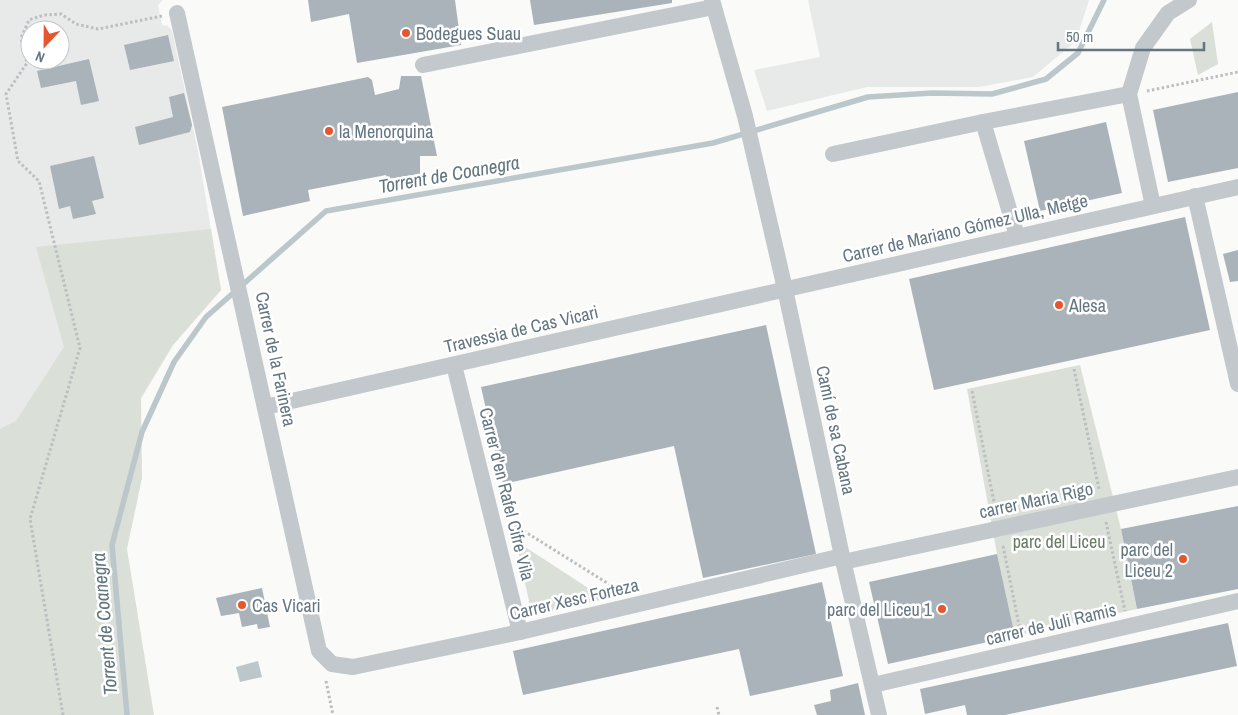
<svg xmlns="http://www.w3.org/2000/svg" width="1238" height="715" font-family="'Archivo Narrow',sans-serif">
	<rect width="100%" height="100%" fill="#fafaf8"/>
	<!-- built -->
	<g fill="#e8e9e9" fill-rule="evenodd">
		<path d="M0,0H163L158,5L162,25L168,26L172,31L198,151L221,290L173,345L141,398L0,715ZM30,30H60V60H30Z"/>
		<path d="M808,0H1089L1076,41L1033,77L979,87H867L767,111L754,70L820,57Z"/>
	</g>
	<!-- green -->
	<g fill="#dadfd7">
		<path d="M1212,22L1218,64L1198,75L1190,39Z"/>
		<path d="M211,229L221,290L173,345L141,398L142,478L127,549L154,715H0V429L16,421L64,347L36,247Z"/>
		<path d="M1080,365L1121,529L1137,609L1015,636L997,554L967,389Z"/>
		<path d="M516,541L605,599L532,615Z"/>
	</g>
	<!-- water -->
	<path fill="#bbc7cb" d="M258,661L262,677L240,682L236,667Z"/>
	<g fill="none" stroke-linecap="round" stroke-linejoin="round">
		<!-- stream -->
		<path stroke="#bbc7cb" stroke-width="5.5" d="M127,715L112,545L142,432L174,362L206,317L326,211L713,143L868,97L932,93L992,94L1046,79L1078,53L1104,0"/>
	</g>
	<!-- building -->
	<g fill="#aab3b9">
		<path d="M308,0H455L461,45L357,63L349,14L311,22Z"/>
		<path d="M530,0H672V3L534,25Z"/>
		<path d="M168,35L174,61L130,70L124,45Z"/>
		<path d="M89,59L99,101L81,105L76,81L41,88L37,71Z"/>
		<path d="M401,76H421L437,156H420V174L387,179L386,175L308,190L310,201L243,216L222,107L368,77L372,80L375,95L399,89Z"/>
		<path d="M1238,92V168L1168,182L1153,110Z"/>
		<path d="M184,93L192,125L190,132L139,145L135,127L173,117L169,97Z"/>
		<path d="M1106,122L1122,193L1040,211L1024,141Z"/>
		<path d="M94,156L104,198L92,201L96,214L73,219L70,206L59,209L50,166Z"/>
		<path d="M1185,217L1210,330L934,390L909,279Z"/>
		<path d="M1238,250V281L1230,282L1223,254Z"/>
		<path d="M766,325L816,554L703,578L674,446L503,484L481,387Z"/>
		<path d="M1238,506V589L1137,609L1121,529Z"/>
		<path d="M997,554L1015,636L888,664L869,582Z"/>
		<path d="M822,582L843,676L750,696L739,649L523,695L513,651Z"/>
		<path d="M262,588L270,627L258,629L257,624L242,627L239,613L221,616L216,598Z"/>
		<path d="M1228,623L1237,666L1005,715H967L965,705L925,714L920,689Z"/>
		<path d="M858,683L865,715H817L814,705L831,701L830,690Z"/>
	</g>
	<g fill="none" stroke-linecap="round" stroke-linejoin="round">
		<!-- path -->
		<g stroke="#bbbfc2" stroke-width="3" stroke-dasharray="2.5 2.5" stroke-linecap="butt">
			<path d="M1147,91L1238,72"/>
			<path d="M1074,369L1099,489"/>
			<path d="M972,391L996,512"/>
			<path d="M1106,522L1125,611"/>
			<path d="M511,523L620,591"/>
			<path d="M1003,546L1021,635"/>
			<path d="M326,681L333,715"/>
			<path d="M717,707L719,715"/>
			<path d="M63,715L30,519L80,348L39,181L18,161L6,94L27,63L21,38L29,20L44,15L61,14L76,24L98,29L162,16"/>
		</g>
		<!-- street -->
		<g stroke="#c3c8cc" stroke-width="16">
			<path d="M712,0L745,116L785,289L842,556L879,715"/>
			<path d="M177,13L319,651L332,664L353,667L520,632L842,556"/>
			<path d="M423,65L714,7"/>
			<path d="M983,122L1017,236"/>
			<path d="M833,154L983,122L1129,94"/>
			<path d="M1195,196L1238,384"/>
			<path d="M1153,206L1129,94L1143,48L1168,13L1189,0"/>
			<path d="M454,365L520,632"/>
			<path d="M265,407L1238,187"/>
			<path d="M843,562L1238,477"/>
			<path d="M873,685L1238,601"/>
		</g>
	</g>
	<!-- markers -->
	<g fill="#e4572e" stroke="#fff" stroke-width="2">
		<circle cx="406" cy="33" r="5"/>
		<circle cx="329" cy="131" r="5"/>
		<circle cx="1059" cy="305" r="5"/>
		<circle cx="1183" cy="559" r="5"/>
		<circle cx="242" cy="605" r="5"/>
		<circle cx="942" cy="609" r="5"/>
	</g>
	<g text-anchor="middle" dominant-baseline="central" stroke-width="5" stroke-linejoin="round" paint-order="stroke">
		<!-- poi labels -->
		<g font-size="18" fill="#657683" stroke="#fff" text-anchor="start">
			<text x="416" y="33">Bodegues Suau</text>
			<text x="339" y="131">la Menorquina</text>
			<text x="1069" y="305">Alesa</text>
			<text x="1173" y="549" text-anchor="end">parc del<tspan x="1173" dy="21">Liceu 2</tspan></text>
			<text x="252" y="605">Cas Vicari</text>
			<text x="932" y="609" text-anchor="end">parc del Liceu 1</text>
		</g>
		<!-- street labels -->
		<g font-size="18" fill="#657683" stroke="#fff">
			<text transform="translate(965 228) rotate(-13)">Carrer de Mariano Gómez Ulla, Metge</text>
			<text transform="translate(521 329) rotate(-13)">Travessia de Cas Vicari</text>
			<text transform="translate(276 359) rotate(78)">Carrer de la Farinera</text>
			<text transform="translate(836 430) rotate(78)">Camí de sa Cabana</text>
			<text transform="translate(507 494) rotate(76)">Carrer d'en Rafel Cifre Vila</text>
			<text transform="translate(1036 500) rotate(-12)">carrer Maria Rigo</text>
			<text transform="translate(574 599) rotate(-13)">Carrer Xesc Forteza</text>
			<text transform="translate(1051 624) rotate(-13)">carrer de Juli Ramis</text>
		</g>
		<!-- park labels -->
		<g font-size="18" fill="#687a64" stroke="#fff">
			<text x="1059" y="541">parc del Liceu</text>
		</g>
		<!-- water labels -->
		<g font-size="19" font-style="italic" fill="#60757c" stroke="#fff">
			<text transform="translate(449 174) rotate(-10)">Torrent de Coanegra</text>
			<text transform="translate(104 624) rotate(-95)">Torrent de Coanegra</text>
		</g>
	</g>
	<!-- north arrow -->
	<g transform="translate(45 45) rotate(202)"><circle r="24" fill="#ffffff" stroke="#c1c8cd"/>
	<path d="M0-4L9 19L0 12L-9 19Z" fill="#e4572e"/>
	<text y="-8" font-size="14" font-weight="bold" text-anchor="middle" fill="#657683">N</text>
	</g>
	<!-- scale -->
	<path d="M1058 42v8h146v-8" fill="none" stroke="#657683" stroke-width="2.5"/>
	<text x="1066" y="42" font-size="15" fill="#657683" stroke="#ffffff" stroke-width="4" paint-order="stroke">50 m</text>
</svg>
